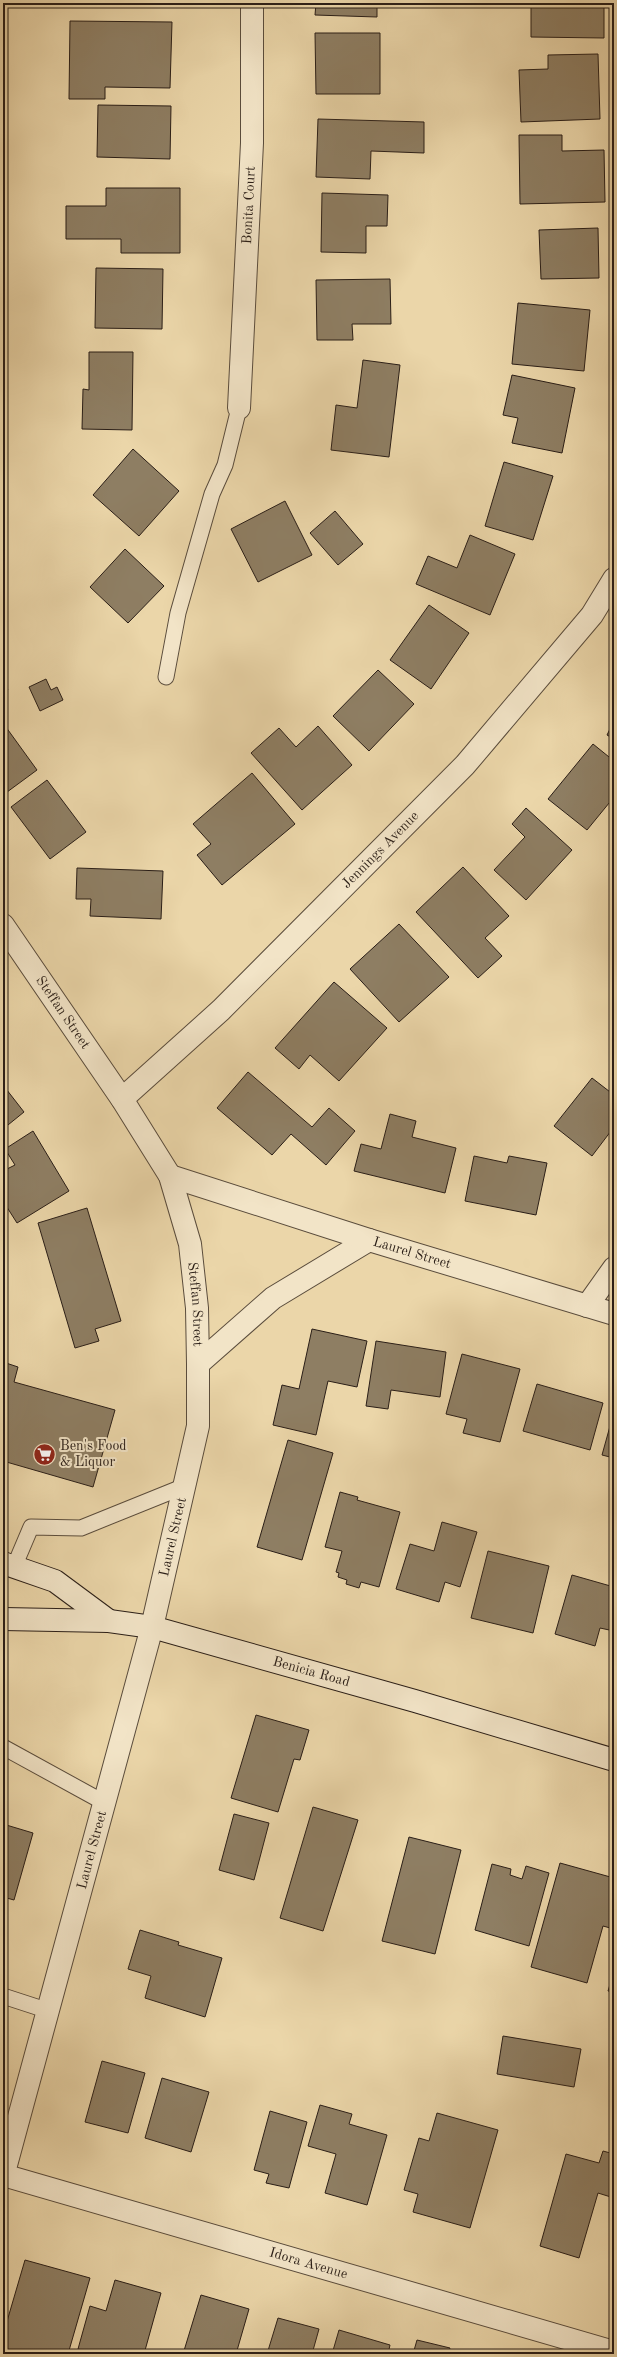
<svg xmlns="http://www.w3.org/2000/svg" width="617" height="2357" font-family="'Old Standard TT',serif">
	<rect width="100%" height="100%" fill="#ebd6a9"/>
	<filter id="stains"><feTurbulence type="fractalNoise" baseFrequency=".005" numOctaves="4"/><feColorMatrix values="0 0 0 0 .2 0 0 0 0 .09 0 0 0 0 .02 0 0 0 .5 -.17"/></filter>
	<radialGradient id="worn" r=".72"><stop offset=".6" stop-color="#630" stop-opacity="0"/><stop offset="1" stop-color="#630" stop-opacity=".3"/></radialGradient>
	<!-- building -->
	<g fill="#8e7e63" stroke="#2a1e17">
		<path d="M316,3H377V17L315,15Z"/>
		<path d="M531,3H604V38L531,37Z"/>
		<path d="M70,21L172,22L170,88L105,87V99H69Z"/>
		<path d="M315,33H380V94H316Z"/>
		<path d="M598,54L600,119L521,122L519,70L548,69V55Z"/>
		<path d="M98,105L171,106L170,159L97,157Z"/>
		<path d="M318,119L424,122V153L371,151L370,179L316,177Z"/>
		<path d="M519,135H562V151L604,150L605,202L520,204Z"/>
		<path d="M106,188H180V253H121V239H66V206H106Z"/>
		<path d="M322,193L388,195L387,226H366V253L321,252Z"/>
		<path d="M598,228L599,278L541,279L539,230Z"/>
		<path d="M96,268L163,269L162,329L95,328Z"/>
		<path d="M390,279L391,324H352L353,340H317L316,280Z"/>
		<path d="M518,303L590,310L584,371L512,364Z"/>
		<path d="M89,352H133L132,430L82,429L83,389L89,390Z"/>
		<path d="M363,360L400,365L389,457L331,450L336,405L357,408Z"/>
		<path d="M512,375L575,388L562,453L512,443L518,418L503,415Z"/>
		<path d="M133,449L179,491L139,536L93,495Z"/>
		<path d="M504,462L553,476L533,540L485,526Z"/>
		<path d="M285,501L312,555L258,582L231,529Z"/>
		<path d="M335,511L363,544L338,565L310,533Z"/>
		<path d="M470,535L515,554L490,615L416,584L428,556L457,568Z"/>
		<path d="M125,549L164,586L128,623L90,587Z"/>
		<path d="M429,605L469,633L431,689L390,660Z"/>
		<path d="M378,670L414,704L369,751L333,716Z"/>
		<path d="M46,679L51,690L57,687L63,700L40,711L29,687Z"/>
		<path d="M3,683L8,690L3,693Z"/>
		<path d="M614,721V739L607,735Z"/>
		<path d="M3,723L37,770L3,795Z"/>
		<path d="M318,726L352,765L302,810L251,753L279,728L296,747Z"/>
		<path d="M593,744L614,761V797L587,830L548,799Z"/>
		<path d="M252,773L295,824L222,885L197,855L211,844L193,824Z"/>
		<path d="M47,780L86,832L50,859L11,807Z"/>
		<path d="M526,808L572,850L526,900L494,870L525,837L512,824Z"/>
		<path d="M463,867L509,916L485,938L502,956L478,978L416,912Z"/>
		<path d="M77,868L163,871L161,919L90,916L91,899H76Z"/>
		<path d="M399,924L449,977L399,1022L350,969Z"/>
		<path d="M334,982L387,1028L339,1081L310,1055L299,1069L275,1048Z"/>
		<path d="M248,1072L312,1127L329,1108L355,1131L326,1165L291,1134L272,1155L217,1108Z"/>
		<path d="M592,1078L614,1095V1127L592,1156L554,1126Z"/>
		<path d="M3,1085L24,1112L3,1129Z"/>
		<path d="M390,1114L416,1121L412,1137L456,1148L445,1193L354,1171L361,1144L381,1149Z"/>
		<path d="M33,1131L69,1191L17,1223L3,1201V1171L15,1165L5,1149Z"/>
		<path d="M474,1156L507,1163L509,1156L547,1163L536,1215L465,1201Z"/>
		<path d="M87,1208L121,1321L95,1329L99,1341L75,1348L38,1223Z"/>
		<path d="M312,1329L367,1341L357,1387L328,1381L316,1435L273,1425L282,1385L299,1389Z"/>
		<path d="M376,1341L446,1352L440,1397L391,1390L388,1409L366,1406Z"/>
		<path d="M462,1354L520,1369L500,1442L463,1433L467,1419L446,1414Z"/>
		<path d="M3,1362L18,1367L14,1382L115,1410L93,1487L3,1461Z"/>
		<path d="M537,1384L603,1403L590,1450L523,1431Z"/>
		<path d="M612,1419L614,1420V1458L602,1455Z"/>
		<path d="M288,1440L333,1453L302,1560L257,1547Z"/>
		<path d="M340,1492L358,1497L357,1500L400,1512L379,1587L361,1582L359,1588L346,1584L347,1580L338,1577L339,1573L336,1572L342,1551L325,1547Z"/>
		<path d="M442,1522L477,1532L460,1587L445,1582L439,1602L396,1589L410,1544L434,1551Z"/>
		<path d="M488,1551L549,1566L533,1633L471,1618Z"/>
		<path d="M572,1575L614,1587V1631L600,1628L595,1646L555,1634Z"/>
		<path d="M256,1715L309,1730L300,1760L294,1759L278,1812L231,1798Z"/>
		<path d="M313,1807L358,1820L323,1931L280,1918Z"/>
		<path d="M234,1814L269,1823L254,1880L219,1870Z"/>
		<path d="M3,1824L33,1833L14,1900L3,1897Z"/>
		<path d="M409,1837L461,1850L435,1954L382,1941Z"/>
		<path d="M560,1863L614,1878V1929L603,1926L587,1983L531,1967Z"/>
		<path d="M492,1864L511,1869L510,1875L522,1879L526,1866L549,1873L529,1946L475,1930Z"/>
		<path d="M140,1930L179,1942L178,1945L222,1958L205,2017L145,1998L151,1976L128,1969Z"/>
		<path d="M614,1971V1992L608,1991Z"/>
		<path d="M503,2036L581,2049L574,2087L497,2074Z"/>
		<path d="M102,2061L145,2073L128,2133L85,2122Z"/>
		<path d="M162,2078L209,2092L191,2152L145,2138Z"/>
		<path d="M320,2105L352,2114L349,2124L387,2135L367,2205L325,2193L336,2154L308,2146Z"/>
		<path d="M270,2111L307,2122L289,2188L266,2183L269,2174L254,2170Z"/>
		<path d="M437,2113L498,2130L470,2228L413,2212L418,2194L404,2190L419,2138L429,2141Z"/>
		<path d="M603,2151L614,2154V2198L598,2193L579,2258L540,2246L566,2154L599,2163Z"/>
		<path d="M25,2260L90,2278L68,2354H23L3,2348V2335Z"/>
		<path d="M115,2280L161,2293L144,2354H89L90,2352L78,2349L90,2306L106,2311Z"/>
		<path d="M201,2295L249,2309L236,2354H183Z"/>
		<path d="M278,2318L319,2329L312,2354H267Z"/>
		<path d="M339,2330L390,2345L388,2354H332Z"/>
		<path d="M417,2340L450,2348L448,2354H413Z"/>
	</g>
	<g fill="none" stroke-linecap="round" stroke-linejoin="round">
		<defs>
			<g id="service">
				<path d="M166,677L178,613L212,494L225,465L239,408"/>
				<path d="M14,1567L31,1527L81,1528L185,1486"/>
				<path d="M3,1747L105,1803"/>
				<path d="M3,1996L49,2011"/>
			</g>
			<g id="minor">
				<path id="s1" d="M239,408L252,143V3"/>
				<path id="s2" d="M122,1099L221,1010L465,765L592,615L614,579"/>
				<path d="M587,1306L614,1268"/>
				<path id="s3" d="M198,1364L273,1298L369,1240L614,1314"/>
				<path id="s4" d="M3,2175L614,2352"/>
			</g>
			<g id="tertiary">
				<path id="s5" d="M3,925L122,1099L170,1176L190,1244L197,1308L198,1364V1426L152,1627L3,2176"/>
				<path d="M170,1176L369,1240"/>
			</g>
			<g id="secondary">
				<path d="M3,1563L55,1581L109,1621"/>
				<path id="s6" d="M3,1619L109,1621L152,1627L415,1701L614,1760"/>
			</g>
		</defs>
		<!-- service casing -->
		<use href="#service" stroke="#5a4c3c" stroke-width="17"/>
		<!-- minor casing -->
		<use href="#minor" stroke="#5a4c3c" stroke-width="24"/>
		<!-- tertiary casing -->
		<use href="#tertiary" stroke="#5a4c3c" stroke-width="24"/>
		<!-- secondary casing -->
		<use href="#secondary" stroke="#2a1e17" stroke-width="24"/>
		<!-- service -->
		<use href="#service" stroke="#f2e4c7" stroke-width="15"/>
		<!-- minor -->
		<use href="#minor" stroke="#f2e4c7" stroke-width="22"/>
		<!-- tertiary -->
		<use href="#tertiary" stroke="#f2e4c7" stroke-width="22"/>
		<!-- secondary -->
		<use href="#secondary" stroke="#f2e4c7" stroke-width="22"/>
	</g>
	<!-- icons -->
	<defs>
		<symbol id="supermarket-disc" viewBox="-11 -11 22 22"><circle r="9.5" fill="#8f2418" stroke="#f2e4c7"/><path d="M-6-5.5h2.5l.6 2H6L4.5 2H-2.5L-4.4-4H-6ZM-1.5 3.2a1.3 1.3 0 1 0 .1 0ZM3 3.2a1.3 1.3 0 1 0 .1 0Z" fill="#fff"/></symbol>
	</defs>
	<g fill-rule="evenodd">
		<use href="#supermarket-disc" x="32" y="1442" width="25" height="25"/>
	</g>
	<g text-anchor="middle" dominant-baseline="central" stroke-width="4" stroke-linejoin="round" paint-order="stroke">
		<!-- street labels -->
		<g font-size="14" fill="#2a1e17" stroke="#f2e4c7">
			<text stroke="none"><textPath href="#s1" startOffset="203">Bonita Court</textPath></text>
			<text stroke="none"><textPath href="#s2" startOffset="359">Jennings Avenue</textPath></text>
			<text stroke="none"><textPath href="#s5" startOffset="106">Steffan Street</textPath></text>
			<text stroke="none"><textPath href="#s3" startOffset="257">Laurel Street</textPath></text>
			<text stroke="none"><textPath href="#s5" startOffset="433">Steffan Street</textPath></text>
			<text transform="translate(173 1537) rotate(-77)">Laurel Street</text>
			<text stroke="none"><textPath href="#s6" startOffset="315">Benicia Road</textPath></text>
			<text transform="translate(92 1850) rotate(-75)">Laurel Street</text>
			<text stroke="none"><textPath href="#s4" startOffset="318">Idora Avenue</textPath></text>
		</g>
		<!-- poi labels -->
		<g font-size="14" fill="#2a1e17" stroke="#f2e4c7" text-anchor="start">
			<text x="60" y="1446">Ben's Food<tspan x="60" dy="16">&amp; Liquor</tspan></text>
		</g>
	</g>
	<!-- margin -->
	<rect width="617" height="2357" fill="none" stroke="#ebd6a9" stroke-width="16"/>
	<rect x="4" y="4" width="609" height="2349" fill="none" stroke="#2a1e17" stroke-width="2"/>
	<rect x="8" y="8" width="601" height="2341" fill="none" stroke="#2a1e17"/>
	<rect width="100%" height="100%" filter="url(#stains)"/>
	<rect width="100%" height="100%" fill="url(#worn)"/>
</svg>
